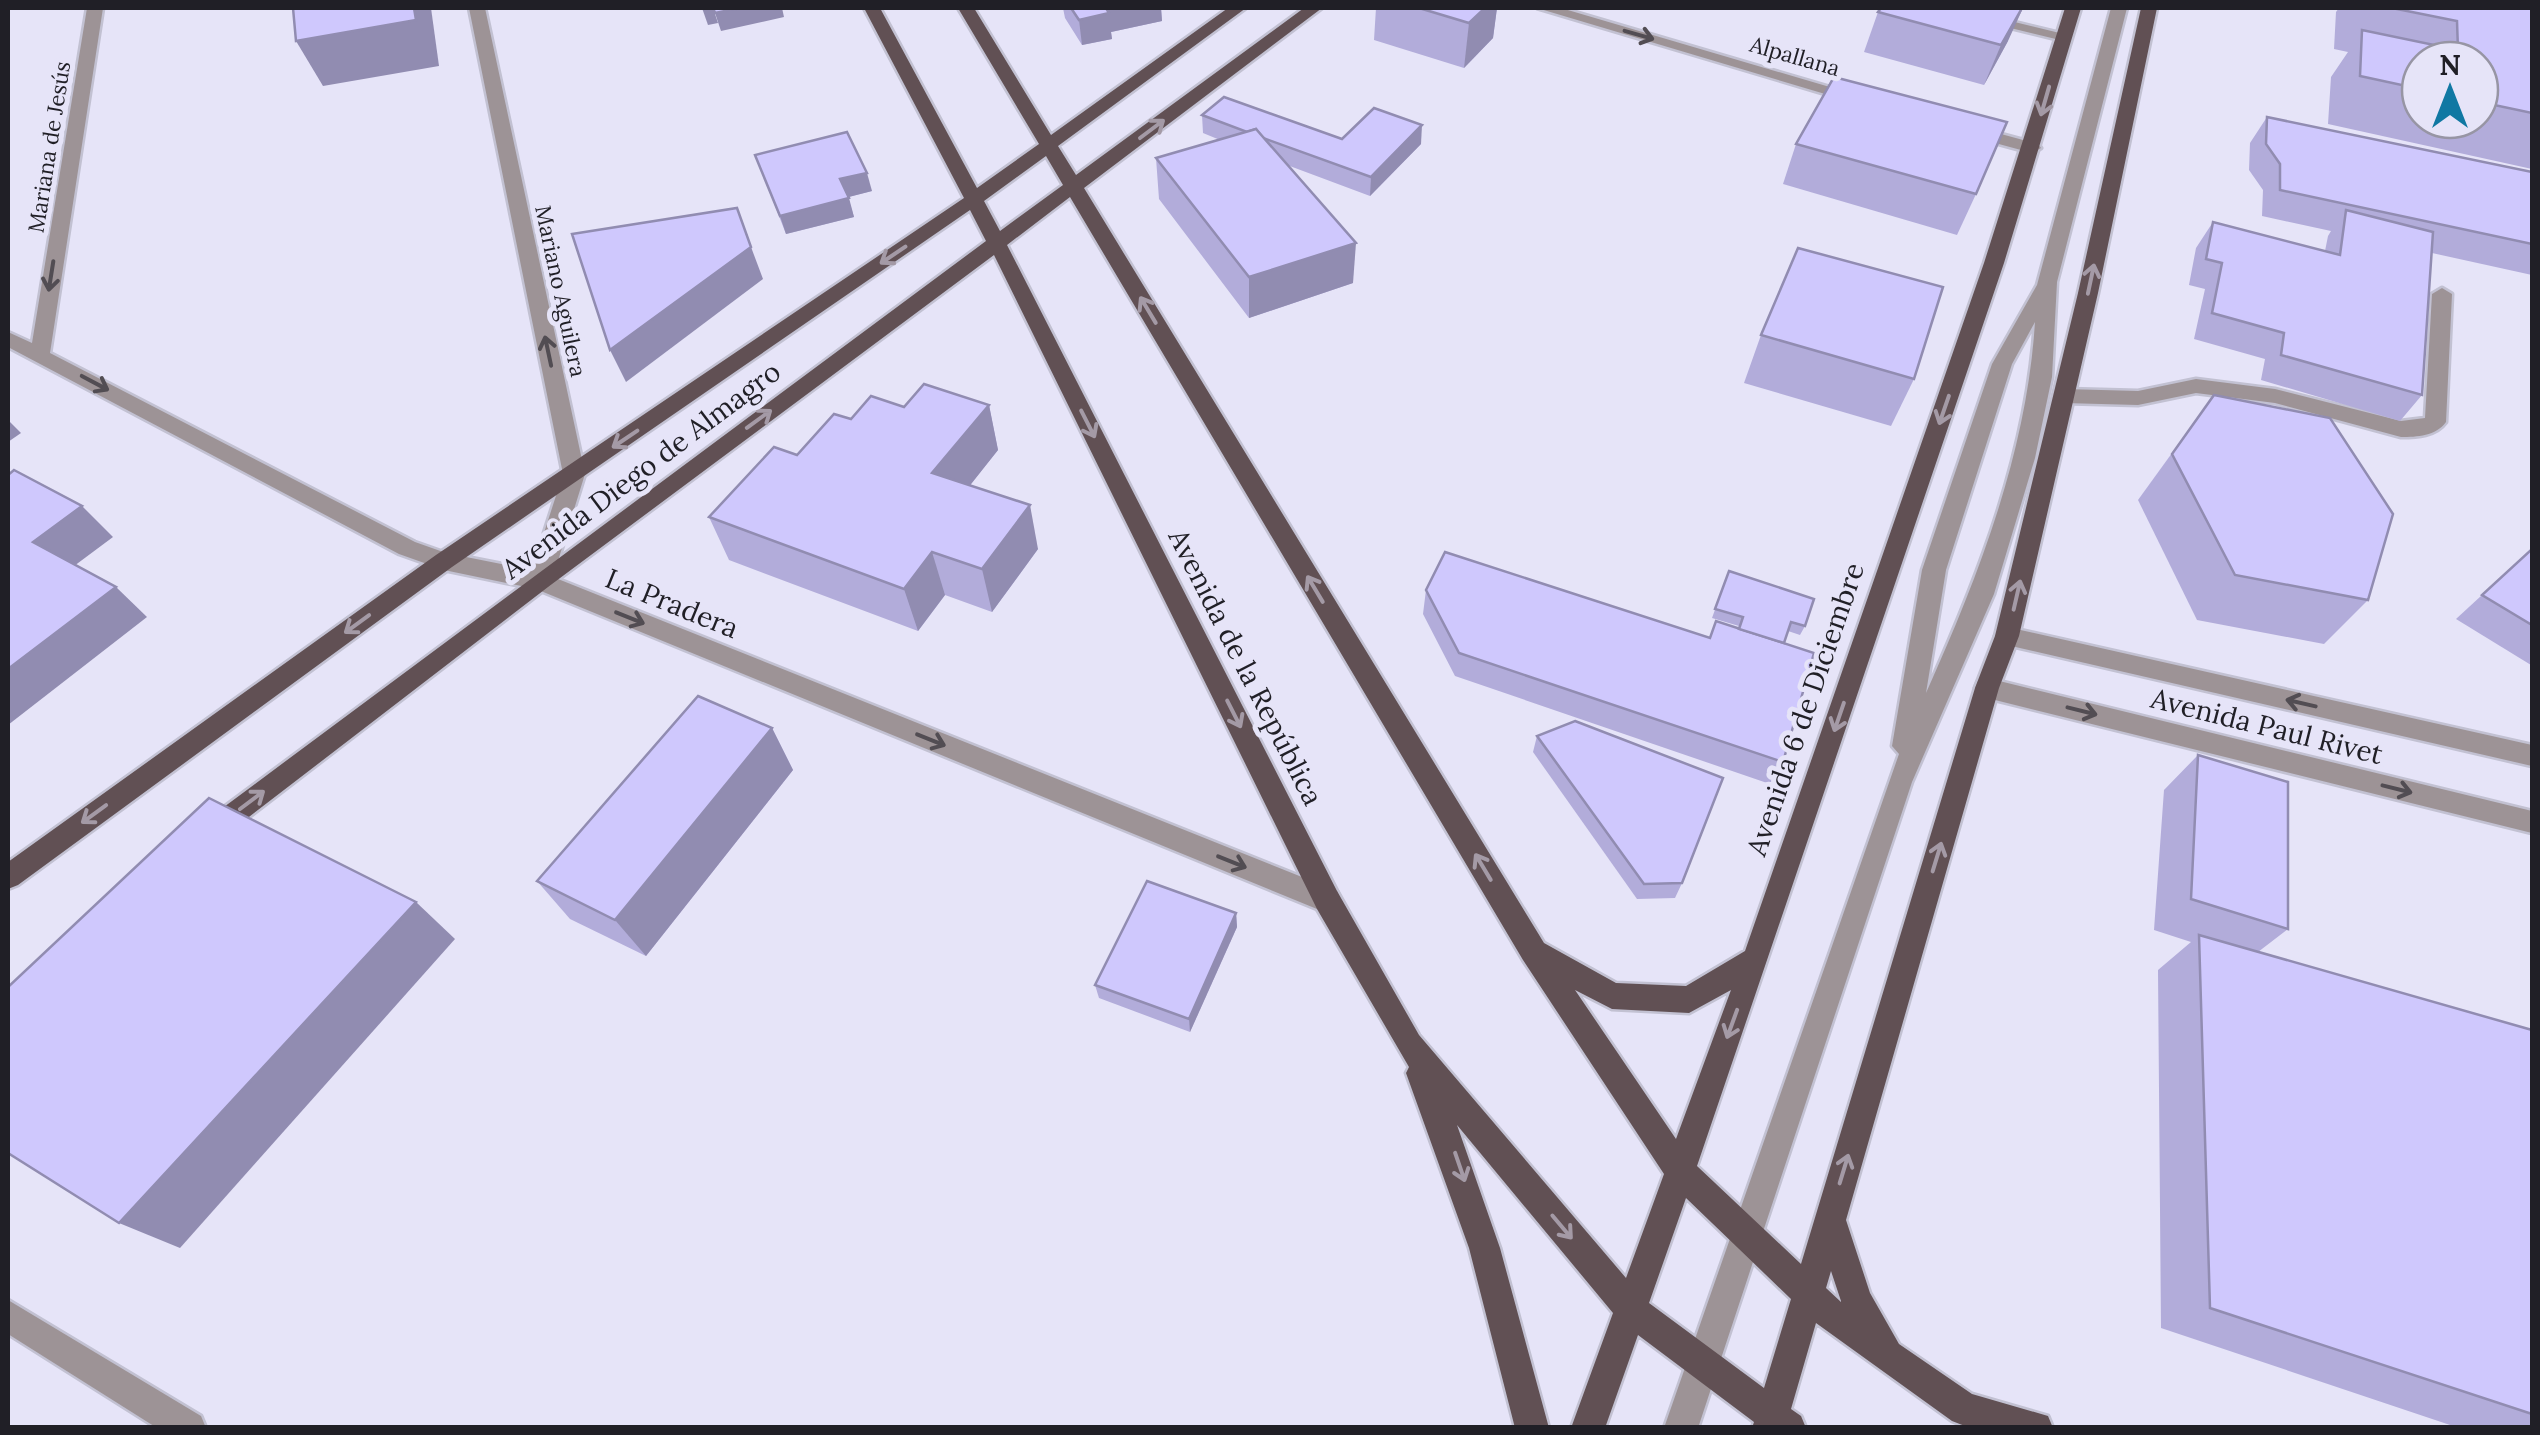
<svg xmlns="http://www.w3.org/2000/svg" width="2540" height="1435" font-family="Lora,serif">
	<rect width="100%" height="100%" fill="#e6e4f8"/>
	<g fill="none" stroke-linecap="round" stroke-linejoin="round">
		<defs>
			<g id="minor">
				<path d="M87,8H103L50,353L415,542L446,553L532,570L563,474L469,8H485L585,474L553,577L1337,891L1341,900L1337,909L1327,912L1317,909L536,589L444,570L399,554L8,347V332L32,343Z"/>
				<path d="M1537,8H1561L1867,98L1852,102Z"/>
				<path d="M1929,8H1957L2072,36L2064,41Z"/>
				<path d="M2111,8H2127L2057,282L2052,377L2035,458L1994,594L1912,782L1698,1428H1664L1899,754L1892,746L1922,570L1992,364L2037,285ZM2035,322C2027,452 1979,575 1926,693L1946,570L2012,364Z"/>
				<path d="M1968,125L2038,144L2041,148L2032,153L1962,134L1959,130Z"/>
				<path d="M2442,288L2452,294L2446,422C2436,436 2417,437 2401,437L2275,403L2196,393L2138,405L2064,403L2054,396L2064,389L2138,391L2196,379L2275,389L2401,421L2425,418L2432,294Z"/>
				<path d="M2007,627L2532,745V766L2007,645L1999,643L1995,636L1999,629Z"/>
				<path d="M1987,678L2532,811V833L1987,698L1978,695L1975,688L1978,681Z"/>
				<path d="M8,1300L201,1416L206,1428H157L8,1334Z"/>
			</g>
			<path id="major" d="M864,8H880L977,188L1039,144L958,8H974L1051,135L1228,8H1246L1058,146L1076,175L1304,8H1322L1084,188L1544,943L1616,983L1686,986L1745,951L1984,263L2065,8H2081L2004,263L1697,1166L1801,1264L1975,688L1995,636L2078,293L2141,8H2157L2098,293L2019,636L1999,688L1846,1220L1870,1293L1899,1344L1972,1394L2048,1416L2053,1428H1970L1952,1421L1816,1323L1791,1409L1801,1416L1806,1428H1752L1754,1422L1638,1335L1605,1428H1571L1613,1313L1457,1125L1500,1248L1549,1428H1515L1469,1248L1406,1073L1409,1067L1317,909L994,255L548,587L219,840L210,843L201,840L197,832L201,824L986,241L970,210L452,567L18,885L8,889V862L436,555L964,198ZM1046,156L1063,185L1000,231L984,201ZM1070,197L1523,960L1664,1174L1626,1278L1419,1035L1337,891L1007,245ZM1575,990L1612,1009L1689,1013L1731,990L1676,1139ZM1686,1198L1791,1299L1764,1388L1649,1303ZM1831,1271L1841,1301V1302L1826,1288Z"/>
		</defs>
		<!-- minor casing -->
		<use href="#minor" stroke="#c2c1d2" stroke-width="5"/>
		<!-- major casing -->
		<use href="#major" stroke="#c2c1d2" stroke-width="5"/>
		<!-- minor -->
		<use href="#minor" fill="#9d9396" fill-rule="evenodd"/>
		<!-- major -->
		<use href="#major" fill="#615054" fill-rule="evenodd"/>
	</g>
	<!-- wall -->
	<g fill="#b2acda" fill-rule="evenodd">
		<path d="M1063,8H1161L1162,21L1111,32L1112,39L1082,45L1065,18Z"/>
		<path d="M1376,8H1497L1493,38L1464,68L1374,40Z"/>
		<path d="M2339,8H2532V169L2328,124L2331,77L2348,52L2334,49L2336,12ZM2420,60H2480V120H2420Z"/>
		<path d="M1878,12L2008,41L1984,85L1864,52Z"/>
		<path d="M1202,115L1342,139L1421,144L1370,196L1287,165L1353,283L1249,318L1159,199L1156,158L1220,140L1203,133Z"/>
		<path d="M2267,117L2532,172V275L2432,253L2422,395L2400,421L2261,380L2265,359L2194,339L2205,289L2189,285L2196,248L2213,222L2325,251L2328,236L2331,231L2262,216L2263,190L2249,170L2250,143Z"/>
		<path d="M1796,144L1976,194L1957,235L1783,184Z"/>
		<path d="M755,155L872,191L848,197L854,217L786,234Z"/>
		<path d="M1761,335L1914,379L1891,426L1744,383Z"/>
		<path d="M2214,395L2368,600L2324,644L2197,620L2138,500Z"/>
		<path d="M989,405L998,450L970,485L1038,549L992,612L945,595L918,631L729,560L709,517L851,419L904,407Z"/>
		<path d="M2532,549V664L2531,665L2456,619Z"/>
		<path d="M1729,571L1805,626L1800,635L1788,631L1784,643L1783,762L1770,784L1455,676L1423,614L1426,590L1709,637L1738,628L1739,626L1712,618Z"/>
		<path d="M772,728L793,770L646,956L570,919L537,881Z"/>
		<path d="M1537,736L1682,883L1675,898L1637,899L1533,752Z"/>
		<path d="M2198,755L2288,929L2258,952L2532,1030V1428H2459L2161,1328L2158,970L2191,942L2154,930L2164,790Z"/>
		<path d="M1236,913L1237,927L1190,1032L1099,998L1095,985Z"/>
	</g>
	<!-- shaded-wall -->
	<g fill="#918cb1">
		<path d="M414,8H431L439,66L323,86L296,41Z"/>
		<path d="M702,8H713L718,23L708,25Z"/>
		<path d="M740,8H782L784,17L721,31L715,13Z"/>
		<path d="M1106,8H1161L1162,21L1111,32L1112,39L1082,45L1079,20Z"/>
		<path d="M1485,8H1497L1493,38L1464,68L1469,23Z"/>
		<path d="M2023,8L2008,41L1984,85L2001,45Z"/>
		<path d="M1422,125L1421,144L1370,196L1371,177Z"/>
		<path d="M867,173L872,191L845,198L840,179Z"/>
		<path d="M849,198L854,217L786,234L780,216Z"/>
		<path d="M1356,243L1353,283L1249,318V277Z"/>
		<path d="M751,247L763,279L626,382L610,350Z"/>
		<path d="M989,405L998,450L945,517L932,473Z"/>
		<path d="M8,420L21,433L8,442Z"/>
		<path d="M1030,505L1038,549L992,612L982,569Z"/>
		<path d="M82,506L113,537L66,572L33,542Z"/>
		<path d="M932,552L945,595L918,631L904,589Z"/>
		<path d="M116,587L147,617L8,725V669Z"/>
		<path d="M772,728L793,770L646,956L615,920Z"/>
		<path d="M416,902L455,939L180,1248L119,1223Z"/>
		<path d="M1236,913L1237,927L1190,1032L1189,1019Z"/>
	</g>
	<!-- building -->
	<g fill="#cfc8fd" stroke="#918cb1" stroke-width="2.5">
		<path d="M293,8H414L416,20L296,41Z"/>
		<path d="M713,8H740L715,13Z"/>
		<path d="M1071,8H1106L1109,13L1079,20Z"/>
		<path d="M1419,8H1485L1469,23Z"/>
		<path d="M1881,8H2022L2001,45L1878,12Z"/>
		<path d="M2392,8H2532V113L2480,102V60H2420V89L2360,76L2362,30L2458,50L2457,21Z"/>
		<path d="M1834,77L2007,122L1976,194L1796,144Z"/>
		<path d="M1224,97L1342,139L1374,108L1422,125L1371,177L1263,138L1256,129L1247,132L1202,115Z"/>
		<path d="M2267,117L2532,172V244L2280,190V164L2266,144Z"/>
		<path d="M1256,129L1356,243L1249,277L1156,158Z"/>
		<path d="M847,132L867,173L840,179L849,198L780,216L755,155Z"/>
		<path d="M737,208L751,247L610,350L572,234Z"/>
		<path d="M2346,210L2433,232L2422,395L2281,355L2284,333L2212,313L2222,263L2206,259L2213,222L2340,255Z"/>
		<path d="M1798,248L1943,287L1914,379L1761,335Z"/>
		<path d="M924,384L989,405L932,473L1030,505L982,569L932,552L904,589L709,517L774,447L797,455L834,414L851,419L871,396L904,407Z"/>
		<path d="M2214,395L2330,418L2393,514L2368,600L2235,575L2172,454Z"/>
		<path d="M14,470L82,506L33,542L116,587L8,669V475Z"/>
		<path d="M2532,549V625L2482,595Z"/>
		<path d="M1445,552L1710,638L1716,621L1814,653L1783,762L1459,653L1426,590Z"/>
		<path d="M1729,571L1814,599L1805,626L1791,622L1784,643L1739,629L1743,617L1715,609Z"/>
		<path d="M698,696L772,728L615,920L537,881Z"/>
		<path d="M1575,721L1723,778L1682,883L1644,884L1537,736Z"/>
		<path d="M2198,755L2288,782V929L2191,899Z"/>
		<path d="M209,798L416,902L119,1223L8,1153V987Z"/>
		<path d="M1147,881L1236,913L1189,1019L1095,985Z"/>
		<path d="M2199,935L2532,1030V1414L2210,1308Z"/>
	</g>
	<!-- one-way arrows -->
	<defs><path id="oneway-shaft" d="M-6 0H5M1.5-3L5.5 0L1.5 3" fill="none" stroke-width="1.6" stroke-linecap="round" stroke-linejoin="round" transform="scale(2.5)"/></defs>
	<g stroke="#524d53">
		<use href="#oneway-shaft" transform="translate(1639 35) rotate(16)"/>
		<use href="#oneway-shaft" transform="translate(51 276) rotate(99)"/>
		<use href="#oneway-shaft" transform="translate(548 351) rotate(-102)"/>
		<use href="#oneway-shaft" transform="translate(95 383) rotate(28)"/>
		<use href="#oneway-shaft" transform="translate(630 618) rotate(22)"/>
		<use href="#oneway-shaft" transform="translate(2301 703) rotate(-167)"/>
		<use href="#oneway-shaft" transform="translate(2082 711) rotate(14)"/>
		<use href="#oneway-shaft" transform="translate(931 740) rotate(22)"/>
		<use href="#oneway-shaft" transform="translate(2397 789) rotate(14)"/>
		<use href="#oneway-shaft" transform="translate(1232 862) rotate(22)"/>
	</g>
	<g stroke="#a49aa6">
		<use href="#oneway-shaft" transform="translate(2045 101) rotate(106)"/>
		<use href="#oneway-shaft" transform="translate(1152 129) rotate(-37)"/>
		<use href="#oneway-shaft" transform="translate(893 255) rotate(146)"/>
		<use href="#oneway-shaft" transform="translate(2091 279) rotate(-78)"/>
		<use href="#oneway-shaft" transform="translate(1148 310) rotate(-121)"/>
		<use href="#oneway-shaft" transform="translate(1944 410) rotate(109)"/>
		<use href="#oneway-shaft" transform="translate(759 419) rotate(-36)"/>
		<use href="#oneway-shaft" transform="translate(1088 424) rotate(63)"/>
		<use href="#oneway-shaft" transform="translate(625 439) rotate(146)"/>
		<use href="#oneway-shaft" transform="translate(1315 589) rotate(-121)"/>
		<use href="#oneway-shaft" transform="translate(2017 595) rotate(-77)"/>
		<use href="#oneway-shaft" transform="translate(357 624) rotate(144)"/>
		<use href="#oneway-shaft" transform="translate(1234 714) rotate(63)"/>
		<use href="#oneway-shaft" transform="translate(1839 717) rotate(109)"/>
		<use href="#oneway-shaft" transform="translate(252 800) rotate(-37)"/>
		<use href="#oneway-shaft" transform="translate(94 814) rotate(144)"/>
		<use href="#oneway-shaft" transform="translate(1937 857) rotate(-73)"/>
		<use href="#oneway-shaft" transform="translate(1483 867) rotate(-121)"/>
		<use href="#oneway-shaft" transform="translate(1732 1024) rotate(110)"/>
		<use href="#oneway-shaft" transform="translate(1460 1167) rotate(71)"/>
		<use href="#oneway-shaft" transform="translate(1844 1169) rotate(-73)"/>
		<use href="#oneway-shaft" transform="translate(1562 1227) rotate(50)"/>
	</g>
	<g text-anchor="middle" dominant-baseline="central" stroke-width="10" stroke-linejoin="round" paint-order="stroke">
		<!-- far-street labels -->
		<g font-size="22" fill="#201f26" stroke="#e6e4f8">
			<text transform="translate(1795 56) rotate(16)">Alpallana</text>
			<text transform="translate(49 147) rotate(-81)">Mariana de Jesús</text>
			<text transform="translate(561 291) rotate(78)">Mariano Aguilera</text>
		</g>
		<!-- street labels -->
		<g font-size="28" fill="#201f26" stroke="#e6e4f8">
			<text transform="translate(641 470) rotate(-37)">Avenida Diego de Almagro</text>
			<text transform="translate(672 603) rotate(22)">La Pradera</text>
			<text transform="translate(1246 667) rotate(63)">Avenida de la República</text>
			<text transform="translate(1805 709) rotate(-71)">Avenida 6 de Diciembre</text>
			<text transform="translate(2267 726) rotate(14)">Avenida Paul Rivet</text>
		</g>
	</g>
	<!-- border -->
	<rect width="2540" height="1435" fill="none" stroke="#201f26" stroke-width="20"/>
	<!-- north arrow -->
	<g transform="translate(2450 90)"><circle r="48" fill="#e6e4f8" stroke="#9795a4" stroke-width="2.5"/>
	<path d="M0-8L18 38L0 25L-18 38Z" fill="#1078a3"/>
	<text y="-15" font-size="28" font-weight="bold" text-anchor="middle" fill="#201f26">N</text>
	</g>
</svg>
